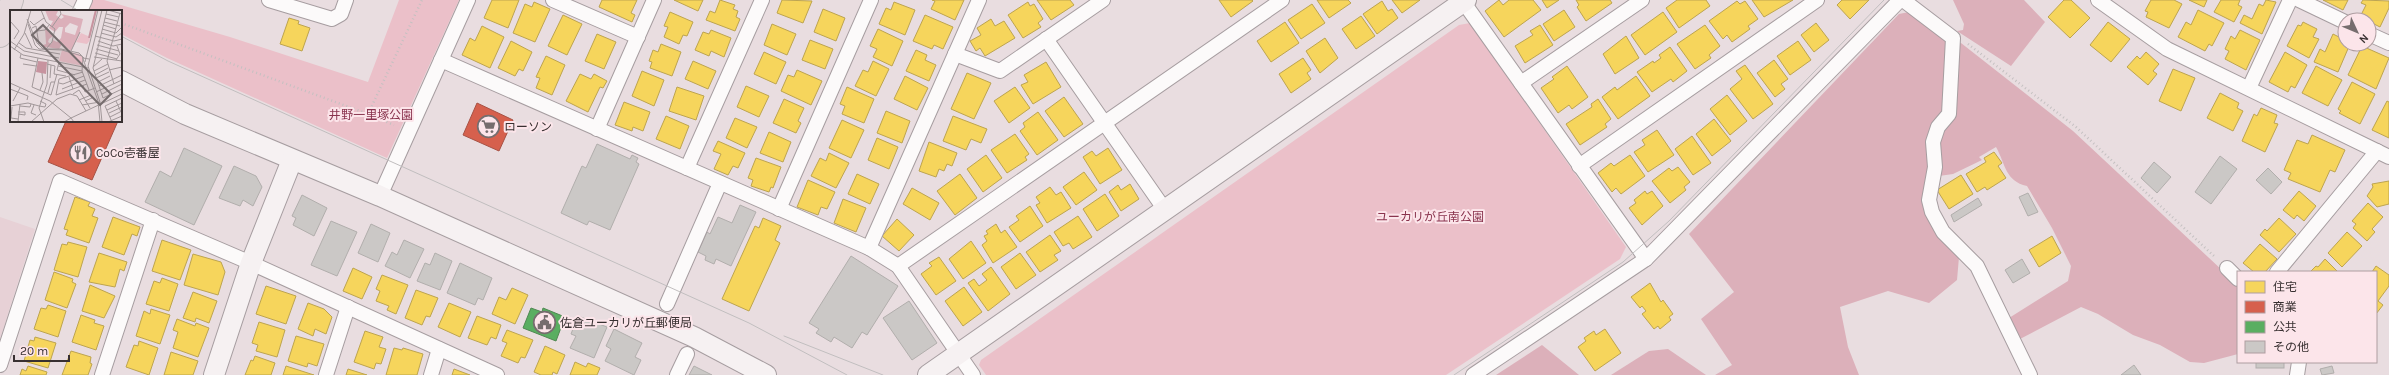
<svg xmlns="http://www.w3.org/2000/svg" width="2389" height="375" font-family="Karla,'Noto Sans JP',sans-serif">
	<rect width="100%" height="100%" fill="#e9dde0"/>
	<!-- built -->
	<path fill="#e7d1d6" d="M0,217L35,229L0,339Z"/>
	<!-- green -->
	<g fill="#ebc0c9">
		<path d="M93,0H104L230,37L368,82L399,0H459L387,158L167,58L121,34V11H86Z"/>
		<path d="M1470,23L1626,247L1620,259L1446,375H986L979,365L981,360L1459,25Z"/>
	</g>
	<!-- forest -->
	<g fill="#dcb0ba">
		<path d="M1953,0H2024L2045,22L2011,66L1957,31L1963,30L1964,24Z"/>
		<path d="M1909,12L1948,43L1945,112L1931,163L1925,200L1959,257L1957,280L1929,303L1888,291L1840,307L1848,347L1859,375H1715L1732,365L1701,319L1734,292L1689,234L1899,14Z"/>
		<path d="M1961,43L2073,131L2238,285V354L2204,363L2190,362L2160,345L2133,335L2098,314L2081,307L2020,339L2009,318L2068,281L2071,266L2052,228L2027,186C2005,181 2006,165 1996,147L1979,157L1982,160L1953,174L1939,176L1938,144L1941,130L1951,123L1955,117L1958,44Z"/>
		<path d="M1542,345L1579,375H1496Z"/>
		<path d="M1668,349L1706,375H1611L1649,351Z"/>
	</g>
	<!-- homes -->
	<g fill="#f6d55c" stroke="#bda44f">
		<path d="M492,0H519L508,28L484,18Z"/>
		<path d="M602,0H637L631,13L635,15L632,22L599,7Z"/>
		<path d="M674,0H703L698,11Z"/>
		<path d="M720,0L735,5L733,9L738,11L736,17L740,19L735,31L706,20L710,11L715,13Z"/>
		<path d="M782,0L812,1L803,23L777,13Z"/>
		<path d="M932,0H964L955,20L931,9L935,1Z"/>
		<path d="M1037,0H1070L1074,5L1051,20Z"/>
		<path d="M1219,0H1252L1253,1L1231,17Z"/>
		<path d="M1317,0H1348L1351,3L1329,18Z"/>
		<path d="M1392,0H1420L1402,13Z"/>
		<path d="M1499,0L1503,5L1509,0H1533L1541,10L1504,37L1485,11Z"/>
		<path d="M1542,0H1559L1547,8Z"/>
		<path d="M1576,0H1610L1612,3L1586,21L1577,7L1579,5Z"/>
		<path d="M1677,0H1706L1710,6L1679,28L1666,8Z"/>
		<path d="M1752,0H1793L1764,17Z"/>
		<path d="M1842,0H1869L1850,19L1837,5Z"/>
		<path d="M2064,0H2071L2090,18L2070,38L2048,17Z"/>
		<path d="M2151,0H2174L2182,4L2169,28L2146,17L2148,12L2145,11Z"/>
		<path d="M2189,0H2207L2204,7Z"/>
		<path d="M2221,0H2240L2238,5L2242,7L2234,22L2214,12Z"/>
		<path d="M2266,0L2276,2L2262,34L2240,23L2244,15L2252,19L2259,4L2263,6Z"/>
		<path d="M2323,0H2348L2343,10Z"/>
		<path d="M2363,0L2389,1V8L2380,27L2360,17L2366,5L2361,3Z"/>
		<path d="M1382,1L1388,11L1392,9L1398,18L1377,34L1363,14Z"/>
		<path d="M1737,1L1740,4L1745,1L1758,19L1748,26L1750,29L1732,42L1727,35L1723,39L1709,21Z"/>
		<path d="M534,2L550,9L535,42L513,33L525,4L532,7Z"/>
		<path d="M894,2L915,10L905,35L879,24L886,8L891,10Z"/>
		<path d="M1028,2L1030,6L1034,4L1043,19L1038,23L1041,27L1023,38L1008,15Z"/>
		<path d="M1312,4L1325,23L1301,39L1288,20Z"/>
		<path d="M823,9L845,18L836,41L814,32Z"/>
		<path d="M1564,10L1575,27L1554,41L1543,24Z"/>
		<path d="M2198,10L2224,23L2212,46L2209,44L2205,51L2178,37L2186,22L2191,25Z"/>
		<path d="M670,12L693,22L687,36L683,35L679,44L664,37L668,27L664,26Z"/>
		<path d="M1663,12L1677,32L1645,55L1631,35Z"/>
		<path d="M563,15L582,24L567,55L548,46Z"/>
		<path d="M925,15L953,27L943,49L934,45L932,49L913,41Z"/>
		<path d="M1361,16L1375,36L1356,49L1342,29Z"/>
		<path d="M289,18L299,21L298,24L310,28L302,51L280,44Z"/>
		<path d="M991,19L995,26L1004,21L1015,38L985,56L980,48L976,51L970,41L981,35L977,28Z"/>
		<path d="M1285,22L1299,43L1271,62L1257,41Z"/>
		<path d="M2108,22L2130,39L2111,62L2090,45Z"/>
		<path d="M2303,22L2317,29L2313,37L2319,39L2309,58L2287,46L2298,25L2301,26Z"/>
		<path d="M1816,23L1829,40L1814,52L1801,35Z"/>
		<path d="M772,24L796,34L787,55L764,45Z"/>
		<path d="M1540,25L1553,45L1525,63L1515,46L1533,35L1530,31Z"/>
		<path d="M1705,25L1720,46L1709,55L1711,58L1695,69L1677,44Z"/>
		<path d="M482,26L504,37L490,68L462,55L470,38L475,41Z"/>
		<path d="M878,29L903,41L892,66L873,57L877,49L870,46Z"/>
		<path d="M711,30L731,38L724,57L711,51L709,56L695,50L703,32L709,34Z"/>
		<path d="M2240,30L2260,40L2246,70L2225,59L2229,51L2225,49L2231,36L2235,39Z"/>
		<path d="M597,34L616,42L604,69L585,61Z"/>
		<path d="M2333,34L2345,40V44H2350L2338,72L2314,62L2320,49L2325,52Z"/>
		<path d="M1626,36L1639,58L1615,74L1603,54Z"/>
		<path d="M1325,38L1338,58L1320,73L1306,51Z"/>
		<path d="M810,40L833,49L825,69L802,60Z"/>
		<path d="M511,41L532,52L523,71L519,69L515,76L498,68Z"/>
		<path d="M1798,41L1811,60L1790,75L1777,56Z"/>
		<path d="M661,44L681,52L672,76L650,68L652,62L649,61L653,50L658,52Z"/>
		<path d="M2362,46L2389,58L2376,89L2348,75Z"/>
		<path d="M1670,47L1687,71L1673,82L1671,79L1652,92L1637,72L1653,61L1654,63L1661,58L1659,55Z"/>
		<path d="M916,50L927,55L925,60L936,65L929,81L906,71Z"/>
		<path d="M764,52L786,62L776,84L754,74Z"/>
		<path d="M2146,52L2159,64L2153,71L2157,74L2148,85L2127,67L2137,56L2140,59Z"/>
		<path d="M2285,52L2307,65L2295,88L2291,86L2288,92L2269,82Z"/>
		<path d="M546,56L565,65L552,95L536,88L540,78L536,77Z"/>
		<path d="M1303,58L1311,70L1307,73L1311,79L1291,93L1279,74Z"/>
		<path d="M1774,60L1788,79L1781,84L1785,89L1775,97L1757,73Z"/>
		<path d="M693,61L716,71L708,89L685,79Z"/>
		<path d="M873,61L889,69L876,96L855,86L863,70L868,72Z"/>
		<path d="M1046,62L1061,87L1033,104L1021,85L1028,82L1024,75Z"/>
		<path d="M1745,65L1773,104L1753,119L1730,89L1742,79L1736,71Z"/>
		<path d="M1567,66L1588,97L1572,109L1569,105L1558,113L1541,88L1554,79L1552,77Z"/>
		<path d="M2316,66L2342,80L2328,106L2302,93Z"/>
		<path d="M2173,69L2195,78L2181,111L2159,101Z"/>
		<path d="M797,70L822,81L811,105L781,91L788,75L794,77Z"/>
		<path d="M642,71L664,80L654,106L632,96Z"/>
		<path d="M967,73L991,83L974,119L951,109Z"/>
		<path d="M580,74L591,79L594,74L607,81L603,88L600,87L588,112L566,101Z"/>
		<path d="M905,76L928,88L917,110L894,99Z"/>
		<path d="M1636,76L1650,96L1618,119L1602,97L1615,87L1617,90Z"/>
		<path d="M2352,82L2375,94L2360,124L2339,113L2341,111L2338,109Z"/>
		<path d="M746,86L769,96L759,117L737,107Z"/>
		<path d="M677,87L704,96L696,120L669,111Z"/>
		<path d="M847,87L874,99L864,123L842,114L845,106L840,104Z"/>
		<path d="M1015,87L1030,108L1009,123L994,101Z"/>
		<path d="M2220,93L2239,103L2237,108L2243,111L2233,131L2207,118Z"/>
		<path d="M1727,95L1747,121L1730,135L1710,109Z"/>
		<path d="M1064,97L1083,124L1064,137L1045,111Z"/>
		<path d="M784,99L804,108L798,121L801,123L796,133L773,123Z"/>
		<path d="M1598,99L1611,119L1605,124L1607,127L1580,145L1566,124L1592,107L1591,104Z"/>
		<path d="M2387,101L2389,102V138L2372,130Z"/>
		<path d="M624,102L650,112L643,131L633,127L632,131L615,125Z"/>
		<path d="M2261,108L2277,115L2274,123L2278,124L2265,152L2242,141L2254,114L2257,116Z"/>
		<path d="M886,111L910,121L902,143L877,133Z"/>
		<path d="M1038,112L1058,140L1037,155L1020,131L1025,127L1023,123Z"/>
		<path d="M666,116L689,126L680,149L656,139Z"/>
		<path d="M953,116L987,129L981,143L971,139L966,150L943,141Z"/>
		<path d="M735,118L757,127L747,148L726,138Z"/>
		<path d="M1714,119L1731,141L1712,156L1696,134Z"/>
		<path d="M842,120L864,130L851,158L829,148Z"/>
		<path d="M1657,130L1674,155L1648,172L1634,152L1645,145L1642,140Z"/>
		<path d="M769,132L791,142L783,162L760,153Z"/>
		<path d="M1015,134L1029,154L1025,157L1027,160L1007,173L991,150Z"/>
		<path d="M2312,135L2345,150L2335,172L2330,170L2320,192L2288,179L2291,173L2284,170L2297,140L2308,144Z"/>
		<path d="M1692,136L1711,163L1693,175L1675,149Z"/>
		<path d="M877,138L898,147L889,169L868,160Z"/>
		<path d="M718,141L745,153L738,168L733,166L728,175L714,169L721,154L713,151Z"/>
		<path d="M929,142L957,153L952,166L947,164L944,171L939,169L936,177L919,171Z"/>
		<path d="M1108,148L1122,170L1100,184L1083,157L1092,151L1096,156Z"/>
		<path d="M1994,152L2002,163L1998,166L2006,178L1987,190L1985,187L1977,192L1966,174L1986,162L1984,158Z"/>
		<path d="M829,153L849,163L836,188L811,176L820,158L826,161Z"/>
		<path d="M986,155L1002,178L983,192L967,169Z"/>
		<path d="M1630,155L1645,176L1621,194L1616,188L1612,192L1598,173L1611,163L1614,166Z"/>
		<path d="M756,158L781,167L773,188L771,187L769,192L751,186L753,180L748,178Z"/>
		<path d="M1678,167L1690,182L1684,187L1686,190L1670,203L1652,181L1669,168L1672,171Z"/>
		<path d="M1084,172L1097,190L1076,205L1063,187Z"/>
		<path d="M857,174L879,184L870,204L848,194Z"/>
		<path d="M960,174L977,198L955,215L937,191Z"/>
		<path d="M1961,175L1973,194L1949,209L1937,190Z"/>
		<path d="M808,180L835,192L827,209L821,207L818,215L797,207Z"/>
		<path d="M2389,181V204L2377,207L2367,196L2373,187L2372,184Z"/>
		<path d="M1130,184L1139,199L1121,211L1109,192L1118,185L1121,190Z"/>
		<path d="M1050,187L1056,195L1061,192L1071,208L1047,223L1036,205L1040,203L1036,197Z"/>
		<path d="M912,188L939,203L930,220L903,204Z"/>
		<path d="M1645,191L1647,194L1652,191L1663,206L1642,225L1629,208L1636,203L1634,200Z"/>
		<path d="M2299,191L2316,206L2304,221L2297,215L2294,219L2283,210Z"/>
		<path d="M1105,194L1119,216L1097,231L1083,209Z"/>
		<path d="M75,197L90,202L88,206L95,209L92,216L98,218L89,243L66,235L68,230L64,229Z"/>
		<path d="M843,199L866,208L856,232L834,223Z"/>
		<path d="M2368,203L2383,217L2372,229L2375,232L2367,241L2353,228L2356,224L2352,221Z"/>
		<path d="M1030,206L1043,226L1020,242L1009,227L1019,220L1016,216Z"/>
		<path d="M1078,216L1092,237L1073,249L1069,243L1063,246L1054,232Z"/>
		<path d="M113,217L140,227L137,236L132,234L124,255L102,247Z"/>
		<path d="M763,218L781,226L775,240L780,243L749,311L722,299L755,226L759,228Z"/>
		<path d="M2279,218L2296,234L2279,252L2260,235L2265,229L2267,231Z"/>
		<path d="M897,219L914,235L899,251L882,236Z"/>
		<path d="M996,224L1001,233L1005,230L1017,247L993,263L982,245L987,241L984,236L988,234L986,231Z"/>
		<path d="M2347,232L2362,246L2342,267L2328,253Z"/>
		<path d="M1050,235L1061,251L1054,255L1058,260L1040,272L1026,252Z"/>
		<path d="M2052,236L2061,253L2039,267L2029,250Z"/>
		<path d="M162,240L191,250L180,280L152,271Z"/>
		<path d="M971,241L986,263L963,279L949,259Z"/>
		<path d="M68,242L87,247L78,277L54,270L62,244L67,245Z"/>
		<path d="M2260,244L2277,259L2265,272H2254L2243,263Z"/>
		<path d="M99,253L127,262L124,271L120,269L115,287L89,282Z"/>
		<path d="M1020,253L1036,275L1016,289L1001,267Z"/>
		<path d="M193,254L221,262L225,272L218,295L184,285Z"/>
		<path d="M939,257L956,281L936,295L921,274L932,266L929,263Z"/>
		<path d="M2325,259L2338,272H2310L2316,266L2318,267Z"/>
		<path d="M2376,266L2389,275V286L2378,301L2383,305L2376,314V272H2372Z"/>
		<path d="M991,267L1010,294L988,311L968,283L974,279L979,286L987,280L982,274Z"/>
		<path d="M353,268L372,277L362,299L343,291Z"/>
		<path d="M54,272L73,279L72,282L76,284L67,308L45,300Z"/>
		<path d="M382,275L408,285L396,314L387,310L389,306L376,301L380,291L376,289Z"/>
		<path d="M162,278L178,284L169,311L146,304L154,281L160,283Z"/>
		<path d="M1650,283L1661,302L1663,300L1673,314L1669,317L1671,320L1660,329L1658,326L1654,329L1642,314L1646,311L1642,306L1640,308L1631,297Z"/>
		<path d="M90,285L115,296L104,318L82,311Z"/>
		<path d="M266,286L296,296L286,324L256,314Z"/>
		<path d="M964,287L982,312L963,326L945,301Z"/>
		<path d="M512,288L528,295L515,324L492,314L499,297L506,300Z"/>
		<path d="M416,290L438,298L430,317L426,316L422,325L405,318Z"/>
		<path d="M193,292L217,301L209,323L196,318L195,322L183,318Z"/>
		<path d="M308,303L324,309L332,317L326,334L315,329L313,336L298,329Z"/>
		<path d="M449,303L471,312L460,337L438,327Z"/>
		<path d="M48,305L66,311L58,337L34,329L41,308L46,309Z"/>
		<path d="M151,309L170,315L160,344L136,336L144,311L150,314Z"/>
		<path d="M81,315L95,320L94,323L104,326L96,350L72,342Z"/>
		<path d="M477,316L501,325L496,339L491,337L487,345L468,338Z"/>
		<path d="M177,319L195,326L196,323L209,328L198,357L173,348L178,332L173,330Z"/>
		<path d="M259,322L285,330L277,357L256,351L258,345L252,343Z"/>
		<path d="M1605,329L1621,353L1595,371L1578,347L1586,341L1584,338L1594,331L1596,335Z"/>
		<path d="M507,330L533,340L525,358L521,357L518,363L501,356L507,343L502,341Z"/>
		<path d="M365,331L383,337L379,347L386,349L381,364L376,363L374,369L354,362Z"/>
		<path d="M296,336L324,344L317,366L308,363L307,367L288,361Z"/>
		<path d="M35,337L56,343L48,368L24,361L30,340L34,341Z"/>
		<path d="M139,341L158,348L149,375L126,367L134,345L138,346Z"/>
		<path d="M545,346L565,355L557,374L553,372L552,375H541L534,372Z"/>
		<path d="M394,348L402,350L403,348L423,354L417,375H386Z"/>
		<path d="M71,351L91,357L90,363L92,364L88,375H62Z"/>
		<path d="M171,352L198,361L193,375H164Z"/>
		<path d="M255,356L275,363L271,375H245L251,360L253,361Z"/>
		<path d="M575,362L586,367L588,363L600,368L597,375H570Z"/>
		<path d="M28,366L47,372L46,375H20L22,369L26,371Z"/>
		<path d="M286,366L314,375H283Z"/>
		<path d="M348,369L367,375H346Z"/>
		<path d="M454,369L470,375H452Z"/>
	</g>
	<!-- shops -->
	<g fill="#d6604d" stroke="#a75245">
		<path d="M477,103L513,120L499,151L463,135Z"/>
		<path d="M66,121H118L92,180L48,162Z"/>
	</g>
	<!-- public -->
	<path fill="#5aae61" stroke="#508853" d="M531,308L542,312L543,308L565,317L556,341L523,328Z"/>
	<!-- building -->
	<g fill="#cbc8c6" stroke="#b1aeac">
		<path d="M597,144L630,159L632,155L638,158L636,162L639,164L610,230L589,221L587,225L561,213L582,166L586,168Z"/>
		<path d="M184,148L222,166L194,225L145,202L160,171L171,177Z"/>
		<path d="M2220,156L2237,169L2211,204L2195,192Z"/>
		<path d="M2154,162L2171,177L2157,193L2141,178Z"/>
		<path d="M234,166L256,176L262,187L253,206L243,200L240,206L219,198Z"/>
		<path d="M2268,168L2282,182L2271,194L2256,180Z"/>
		<path d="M2028,193L2038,212L2028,216L2019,197Z"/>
		<path d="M302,195L327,208L314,236L293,225L296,218L292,216Z"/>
		<path d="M1978,198L1982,205L1954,222L1951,215Z"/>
		<path d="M740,205L756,212L731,266L716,259L714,264L705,260L706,256L698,252L707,232L710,234L718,217L732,223Z"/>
		<path d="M331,221L357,232L337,276L311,265Z"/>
		<path d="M371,224L390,233L378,262L358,253Z"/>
		<path d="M404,240L424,249L410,278L385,266L392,252L397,255Z"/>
		<path d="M435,253L452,261L440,290L417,281L425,263L430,265Z"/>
		<path d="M851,256L898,286L867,335L862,332L852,348L834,337L831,342L816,333L819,329L809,323Z"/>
		<path d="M2022,259L2030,273L2013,283L2005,270Z"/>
		<path d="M460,263L492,278L483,300L478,298L475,305L447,293Z"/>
		<path d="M909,301L937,343L912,360L883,318Z"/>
		<path d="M578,316L607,327L594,358L570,348L576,336L571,334Z"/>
		<path d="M614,329L642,343L635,357L641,360L634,375L605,361L611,349L606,346Z"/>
		<rect x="2256" y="362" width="28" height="6"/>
		<path d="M2134,365L2141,375H2121Z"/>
		<path d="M694,366L712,375H689Z"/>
		<path d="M2332,366L2334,373L2322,375L2320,369Z"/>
	</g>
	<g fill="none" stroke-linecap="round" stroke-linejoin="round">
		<defs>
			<g id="street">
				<path d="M269,0L332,19L341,14L346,0"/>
				<path d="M553,0L638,37"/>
				<path d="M1462,0L1646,259"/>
				<path d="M1903,0L1953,38L1949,114L1938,127L1933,142L1935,167L1929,200L1932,212L1943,232L1977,266L2030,375"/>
				<path d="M2098,0L2167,49L2389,157"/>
				<path d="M2299,0L2345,22"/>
				<path d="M80,11L85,0"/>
				<path d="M2369,34L2389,43"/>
				<path d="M1046,39L1165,210"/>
				<path d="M955,54L1000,71L1103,0"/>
				<path d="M441,60L869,248L898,266L973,375"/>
				<path d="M1521,83L1642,0"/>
				<path d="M2249,88L2290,0"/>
				<path d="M597,129L654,0"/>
				<path d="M1579,166L1817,0"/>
				<path d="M687,168L762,0"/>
				<path d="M380,196L468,0"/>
				<path d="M779,209L871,0"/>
				<path d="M869,248L979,0"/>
				<path d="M898,266L1282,0"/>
				<path d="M2227,268L2238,279"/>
				<path d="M2277,272L2377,151"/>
				<path d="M667,304L720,183"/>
				<path d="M0,365L60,181L251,263L497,375"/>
				<path d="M102,375L153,220"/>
				<path d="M326,375L348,307"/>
				<path d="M431,375L439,349"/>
				<path d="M677,375L687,354"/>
				<path d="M1473,375L1646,259L1900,0"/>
				<path d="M2297,375L2299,362"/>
			</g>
			<g id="secondary">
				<path d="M121,81L185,114L380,196L694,337L766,375"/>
				<path d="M214,375L251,263L292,160"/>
				<path d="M928,375L1466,0"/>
			</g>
			<path id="highway" d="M0,36L12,0"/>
		</defs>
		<!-- street casing -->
		<use href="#street" stroke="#a69da0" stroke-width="16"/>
		<!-- secondary casing -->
		<use href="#secondary" stroke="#a69da0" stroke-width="22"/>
		<!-- highway casing -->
		<use href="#highway" stroke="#c0babb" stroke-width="24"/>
		<!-- path -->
		<g stroke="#c4c0c1" stroke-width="2.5" stroke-dasharray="1 3" stroke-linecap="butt">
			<path d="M121,23L368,114L422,0"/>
			<path d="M1968,44L2076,127L2215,257"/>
			<path d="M368,114L394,125"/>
		</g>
		<!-- street -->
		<use href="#street" stroke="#fcfafa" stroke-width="14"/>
		<!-- secondary -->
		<use href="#secondary" stroke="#f6f1f2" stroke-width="20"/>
		<!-- highway -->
		<use href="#highway" stroke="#e7dadd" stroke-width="22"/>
		<!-- tram -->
		<g stroke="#c1bebf" stroke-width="1">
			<path d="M61,0L79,11"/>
			<path d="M121,36L168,61L749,323L847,375"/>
			<path d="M784,336L883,375"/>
			<path d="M1454,375L1623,262L1669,221L1884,0"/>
		</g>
	</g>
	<!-- icons -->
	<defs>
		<symbol id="supermarket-ring" viewBox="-11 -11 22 22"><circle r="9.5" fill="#fce5ea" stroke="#766d6e" stroke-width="1.5"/><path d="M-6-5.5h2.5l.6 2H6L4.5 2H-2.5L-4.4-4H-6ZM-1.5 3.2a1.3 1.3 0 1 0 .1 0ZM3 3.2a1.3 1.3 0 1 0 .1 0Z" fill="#766d6e"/></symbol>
		<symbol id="restaurant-ring" viewBox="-11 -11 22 22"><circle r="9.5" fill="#fce5ea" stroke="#766d6e" stroke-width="1.5"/><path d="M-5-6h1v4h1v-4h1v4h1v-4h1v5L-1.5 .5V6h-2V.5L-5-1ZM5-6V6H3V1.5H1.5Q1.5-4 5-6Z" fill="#766d6e"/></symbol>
		<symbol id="civic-ring" viewBox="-11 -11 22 22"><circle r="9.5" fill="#fce5ea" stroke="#766d6e" stroke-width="1.5"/><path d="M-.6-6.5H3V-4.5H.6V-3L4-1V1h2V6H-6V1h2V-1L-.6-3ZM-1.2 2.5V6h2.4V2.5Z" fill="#766d6e"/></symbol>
	</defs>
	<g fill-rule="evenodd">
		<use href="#supermarket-ring" x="476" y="114" width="25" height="25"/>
		<use href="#restaurant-ring" x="68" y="140" width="25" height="25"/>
		<use href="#civic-ring" x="532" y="310" width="25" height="25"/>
	</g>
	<g text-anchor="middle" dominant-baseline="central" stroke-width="4" stroke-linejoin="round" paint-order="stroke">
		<!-- park labels -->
		<g font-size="12" fill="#89334d" stroke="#fce5ea">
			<text x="371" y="115">井野一里塚公園</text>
			<text x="1430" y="217">ユーカリが丘南公園</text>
		</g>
		<!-- poi labels -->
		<g font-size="12" fill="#383031" stroke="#fce5ea" text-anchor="start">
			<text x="504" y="127">ローソン</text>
			<text x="96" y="153">CoCo壱番屋</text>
			<text x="560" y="323">佐倉ユーカリが丘郵便局</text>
		</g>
	</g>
	<!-- overview -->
	<g transform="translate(10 10)">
		<rect width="112" height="112" fill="#e9dde0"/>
		<path d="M71,23L78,26L80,30L77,34L66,32ZM52,40L69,44L73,47V56L49,51Z" fill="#ebc0c9"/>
		<path d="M35,0L48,1L46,5L51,9L54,7L51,4L73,9L69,25L61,41L52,34L49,39L36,37L33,39V35L36,34L35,18L43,26L39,29L38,32L41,34L43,30L47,32L51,28L53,17H49L45,22L39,18L43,11L39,10ZM60,13L68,16L65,25L55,22V18Z" fill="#dcb0ba" fill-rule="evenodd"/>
		<path d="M28,51L37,52L36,64L26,62Z" fill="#c7939f"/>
		<path fill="none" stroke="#c7939f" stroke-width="2" d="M79,28L86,0"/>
		<path fill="none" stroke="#a2989a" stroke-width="1" d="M31,0L36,12L45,19L42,32L36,39M92,0L78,56L90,92L92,112M97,0L83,58L93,88L112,79M98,0L112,4M96,4L109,7M95,8L107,11M17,9L27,33L33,39H51L69,43L74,48M0,11L9,21L4,29M20,11L24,15L34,8M94,12L110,16M18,14L25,35L29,39L52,40L72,46L88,91L90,112M93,15L106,19M42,17L51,4L50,0M22,18L26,16L29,35M92,19L106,23L112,17M27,21L35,20L40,14M15,23L22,38M91,23L106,27L112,23M85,26L104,31L112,29M0,31L14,41L49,48M88,31L103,36L112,34M9,33L16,38L50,44M87,35L109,41M0,36L13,45L78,58M86,39L108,45M4,40L14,24L21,0M61,41L70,22M85,43L107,49M11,44L10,48L27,52M84,47L112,51M28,48L22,77L41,85L47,64M79,49L73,48L72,61L79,80M106,50L110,44L107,36M49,52L47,60L65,65M75,52L88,0M13,54L26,56M37,54L45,56L44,64L56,66M48,56L72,61M83,57L92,49M99,60L112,57M84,61L98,54M73,62L49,69L46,85L77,74M85,65L98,58M59,67L63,79M40,68L41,55M86,68L99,62M88,72L100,66M0,73L40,91L61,108L112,84M49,73L53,74L74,66M104,74L97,51L110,3M73,75L75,82L85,78M89,76L112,65M0,79L18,86L17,90M52,79L75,70M30,80L33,72L32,63M86,82L112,70M38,83L41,72H45M63,84L69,80L80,98M92,84L112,74M69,90L81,85L82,88L75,91M3,91L10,78M106,91L111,102M24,95L21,103L26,105M72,95L90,92M0,96L18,93L29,96M10,96L20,97L21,94M29,96L35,97L36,94L30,91M2,97L1,108L8,109M97,100L112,93M99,103L112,97M8,104L15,105V102H8M100,107L112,101M8,112L10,94M21,112L47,89L60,84L67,86L76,101M34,112L29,98L37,74L38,50M54,112L61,108L64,112M98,112L112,106M102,112L95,96L112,88"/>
		<path fill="#766d6e" fill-opacity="0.15" stroke="#766d6e" stroke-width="2" d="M33,15L101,84L90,95L22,25Z"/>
		<rect width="112" height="112" fill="none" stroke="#383031" stroke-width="2"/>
	</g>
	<!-- legend -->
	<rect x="2237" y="271" width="140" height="92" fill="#fce5ea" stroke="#ae9da0"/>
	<rect x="2245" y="281" width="20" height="12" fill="#f6d55c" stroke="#ae9da0"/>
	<text x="2273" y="291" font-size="12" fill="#383031">住宅</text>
	<rect x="2245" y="301" width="20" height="12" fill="#d6604d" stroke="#ae9da0"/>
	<text x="2273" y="311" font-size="12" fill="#383031">商業</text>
	<rect x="2245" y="321" width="20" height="12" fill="#5aae61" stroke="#ae9da0"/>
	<text x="2273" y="331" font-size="12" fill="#383031">公共</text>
	<rect x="2245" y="341" width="20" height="12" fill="#cbc8c6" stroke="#ae9da0"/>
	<text x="2273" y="351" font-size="12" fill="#383031">その他</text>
	<!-- north arrow -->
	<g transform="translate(2357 32) rotate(134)"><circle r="19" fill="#fce5ea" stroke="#ae9da0"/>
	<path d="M0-3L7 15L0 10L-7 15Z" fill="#766d6e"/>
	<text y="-6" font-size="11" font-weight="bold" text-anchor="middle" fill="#383031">N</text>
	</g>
	<!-- scale -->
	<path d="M14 355v6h55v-6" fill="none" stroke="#383031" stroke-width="2"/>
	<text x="20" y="355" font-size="12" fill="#383031" stroke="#fce5ea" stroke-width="3" paint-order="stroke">20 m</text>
</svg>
